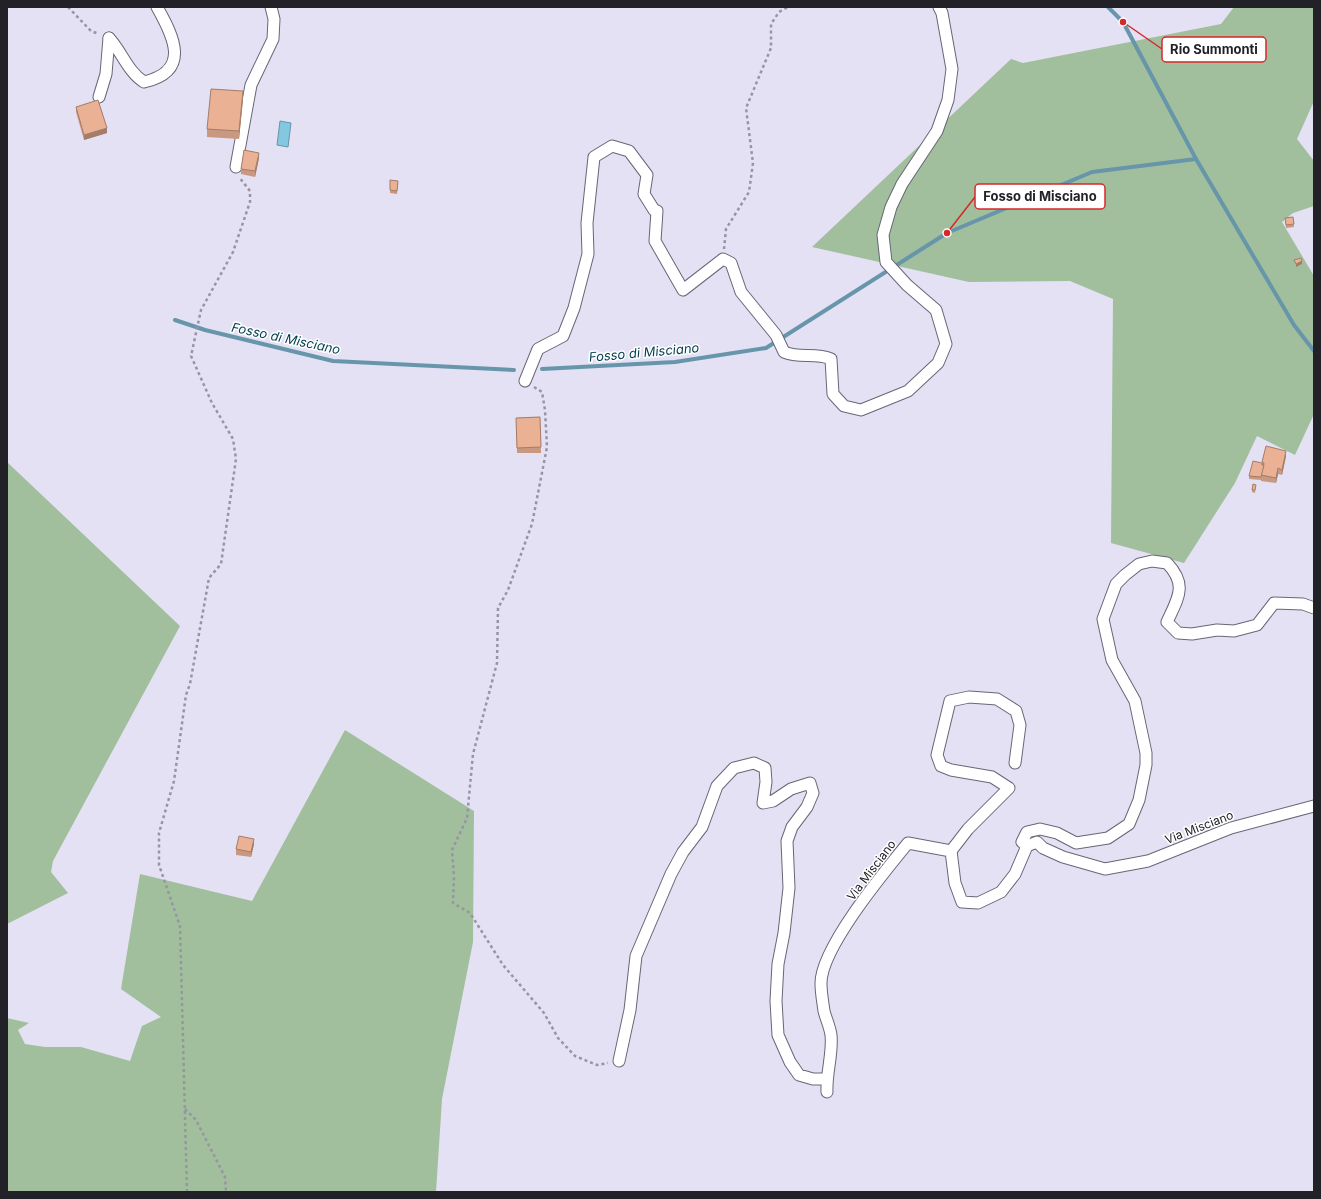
<svg xmlns="http://www.w3.org/2000/svg" width="1321" height="1199" font-family="Inter,sans-serif">
	<rect width="100%" height="100%" fill="#e3e1f3"/>
	<!-- green -->
	<g fill="#a1bf9d">
		<path d="M1234,7H1314V101L1297,139L1314,161V206L1293,213L1282,222L1314,276V414L1295,455L1257,436L1235,483L1184,563L1111,543L1113,299L1070,281L969,282L812,247L1011,59L1023,63L1221,24Z"/>
		<path d="M7,462L180,626L53,861L51,872L68,893L7,924Z"/>
		<path d="M345,730L474,811L473,942L442,1099L436,1192H7V1018L29,1023L18,1030L25,1044L45,1047H81L130,1061L142,1026L161,1017L121,989L140,874L252,901Z"/>
	</g>
	<!-- water -->
	<path fill="#84c7e1" stroke="#6795aa" d="M280,121L291,123L288,147L277,145Z"/>
	<g fill="none" stroke-linecap="round" stroke-linejoin="round">
		<!-- stream -->
		<g stroke="#6795aa" stroke-width="4">
			<path d="M1108,7L1123,22L1196,159"/>
			<path d="M175,320L205,330L333,361L514,370"/>
			<path d="M542,369L675,362L766,348L947,233L1092,172L1196,159L1294,325L1314,351"/>
		</g>
		<defs>
			<g id="minor">
				<path d="M109,38C122,52 128,72 144,82C191,71 174,37 157,7"/>
				<path d="M99,97L106,74L109,38"/>
				<path d="M236,167L251,85L273,39L274,19L271,7"/>
				<path d="M525,381L538,349L563,336L574,308L588,254L587,223L594,157L612,146L629,151L647,175L644,194L654,210L657,211L655,241L683,290L723,259L731,263L741,292L776,335L784,352C799,359 816,352 831,359L833,394L844,406L861,410L908,391L938,363L946,344L936,310L907,285L886,262L883,235L891,207L902,184L937,131L948,100L952,69L942,13L939,7"/>
				<path d="M1027,846L1022,842L1027,832L1040,829L1057,833L1076,843L1108,838L1129,824L1139,800L1146,765V753L1135,701L1112,660L1103,619L1116,584L1125,575L1139,564L1152,561L1167,563C1188,585 1178,598 1167,622L1178,633L1192,634L1217,630L1234,631L1257,625L1274,603L1303,604L1314,608"/>
				<path d="M951,851L968,829L1009,788L992,777L951,770L941,766L937,755L950,701L969,697L997,699L1016,711L1020,725L1015,763"/>
				<path d="M619,1061L630,1010L636,956L671,874L683,852L702,827L717,786L734,768L754,763L765,768L766,782L763,803L773,801L791,789L810,783L813,793L807,807L792,827L787,841L789,888L784,933L778,964L776,1001L778,1035L790,1062L799,1075L813,1079H826"/>
				<path d="M827,1092C826,1073 833,1054 831,1035C830,1027 826,1019 824,1011C823,1003 821,993 821,984C820,949 885,871 908,843L951,851L955,883L962,902L978,903L1001,892L1015,874L1027,846L1037,842L1043,848L1063,857L1105,869L1148,861L1231,828L1314,806"/>
			</g>
		</defs>
		<!-- minor casing -->
		<use href="#minor" stroke="#686676" stroke-width="13"/>
		<!-- path -->
		<g stroke="#9795a3" stroke-width="2.5" stroke-dasharray="3 3" stroke-linecap="butt">
			<path d="M68,7L91,31L99,34"/>
			<path d="M724,249L726,229L749,192L753,163L746,108L771,48V24L779,12L788,7"/>
			<path d="M534,387L542,392L545,410L547,447L532,524L508,590L498,608L497,663L473,754L467,818L452,850L454,877L453,903L470,913L503,965L544,1013L558,1038L575,1056L597,1065L608,1063"/>
			<path d="M185,1109L196,1120L225,1177L226,1192"/>
			<path d="M187,1192L180,926L159,865V833L174,781L186,695L190,684L209,578L221,564L236,459L233,439L212,403L191,356L201,310L233,252L250,202V191L239,177"/>
		</g>
		<!-- minor -->
		<use href="#minor" stroke="#fff" stroke-width="11"/>
	</g>
	<!-- wall -->
	<g fill="#c99880">
		<path d="M243,99L239,139L207,137V129Z"/>
		<path d="M76,107L107,133L84,140L76,112Z"/>
		<path d="M259,158L255,177L241,174V169Z"/>
		<path d="M390,180L398,181L397,194L390,193Z"/>
		<path d="M1293,217L1294,227L1286,228L1285,218Z"/>
		<path d="M540,417L541,453H517L516,418Z"/>
		<path d="M1286,456L1282,475L1278,474L1276,483L1261,481V480L1249,479V476L1262,463Z"/>
		<path d="M1253,484L1256,485L1255,493L1252,492Z"/>
		<path d="M254,844L251,857L236,855V849Z"/>
	</g>
	<!-- shaded-wall -->
	<g fill="#a47c68">
		<path d="M243,91V99L239,139V131Z"/>
		<path d="M107,128V133L84,140V135Z"/>
		<path d="M259,153V158L255,177V171Z"/>
		<path d="M1302,261V264L1296,267V264Z"/>
		<path d="M1286,451V456L1282,475V470Z"/>
		<path d="M1278,468V474L1276,483V478Z"/>
		<path d="M254,839V844L251,857V852Z"/>
	</g>
	<!-- building -->
	<g fill="#eab195" stroke="#a47c68">
		<path d="M211,89L243,91L239,131L207,129Z"/>
		<path d="M98,100L107,128L84,135L76,107Z"/>
		<path d="M244,150L259,153L255,171L241,169Z"/>
		<path d="M390,180L398,181L397,191L390,190Z"/>
		<path d="M1293,217L1294,224L1286,225L1285,218Z"/>
		<path d="M1301,258L1302,261L1296,264L1294,260Z"/>
		<path d="M540,417L541,447L517,448L516,418Z"/>
		<path d="M1266,446L1286,451L1282,470L1278,468L1276,478L1261,475L1264,463L1262,462Z"/>
		<path d="M1253,461L1262,463V465H1264L1261,477L1249,476Z"/>
		<path d="M1253,484L1256,485L1255,490H1252Z"/>
		<path d="M239,836L254,839L251,852L236,849Z"/>
	</g>
	<g text-anchor="middle" dominant-baseline="central" stroke-width="3" stroke-linejoin="round" paint-order="stroke">
		<!-- street labels -->
		<g font-size="12" fill="#222128" stroke="#fff">
			<text transform="translate(1199 827) rotate(-21)">Via Misciano</text>
			<text transform="translate(871 870) rotate(-53)">Via Misciano</text>
		</g>
		<!-- water labels -->
		<g font-size="13" font-style="italic" fill="#003e4f" stroke="#fff">
			<text transform="translate(286 338) rotate(12)">Fosso di Misciano</text>
			<text transform="translate(644 352) rotate(-5)">Fosso di Misciano</text>
		</g>
	</g>
	<!-- callouts -->
	<path fill="none" stroke="#d62828" stroke-width="1.5" d="M1123 22L1162 49M947 233L975 197"/>
	<g fill="#d62828" stroke="#fff" stroke-width="1.5">
		<circle cx="1123" cy="22" r="4"/>
		<circle cx="947" cy="233" r="4"/>
	</g>
	<g fill="#fff" stroke="#d62828" stroke-width="1.5">
		<rect x="1162" y="37" width="104" height="25" rx="4"/>
		<rect x="975" y="184" width="130" height="25" rx="4"/>
	</g>
	<g font-size="13" text-anchor="middle" font-weight="bold" fill="#222128">
		<text x="1214" y="54">Rio Summonti</text>
		<text x="1040" y="201">Fosso di Misciano</text>
	</g>
	<!-- border -->
	<rect width="1321" height="1199" fill="none" stroke="#222128" stroke-width="16"/>
</svg>
